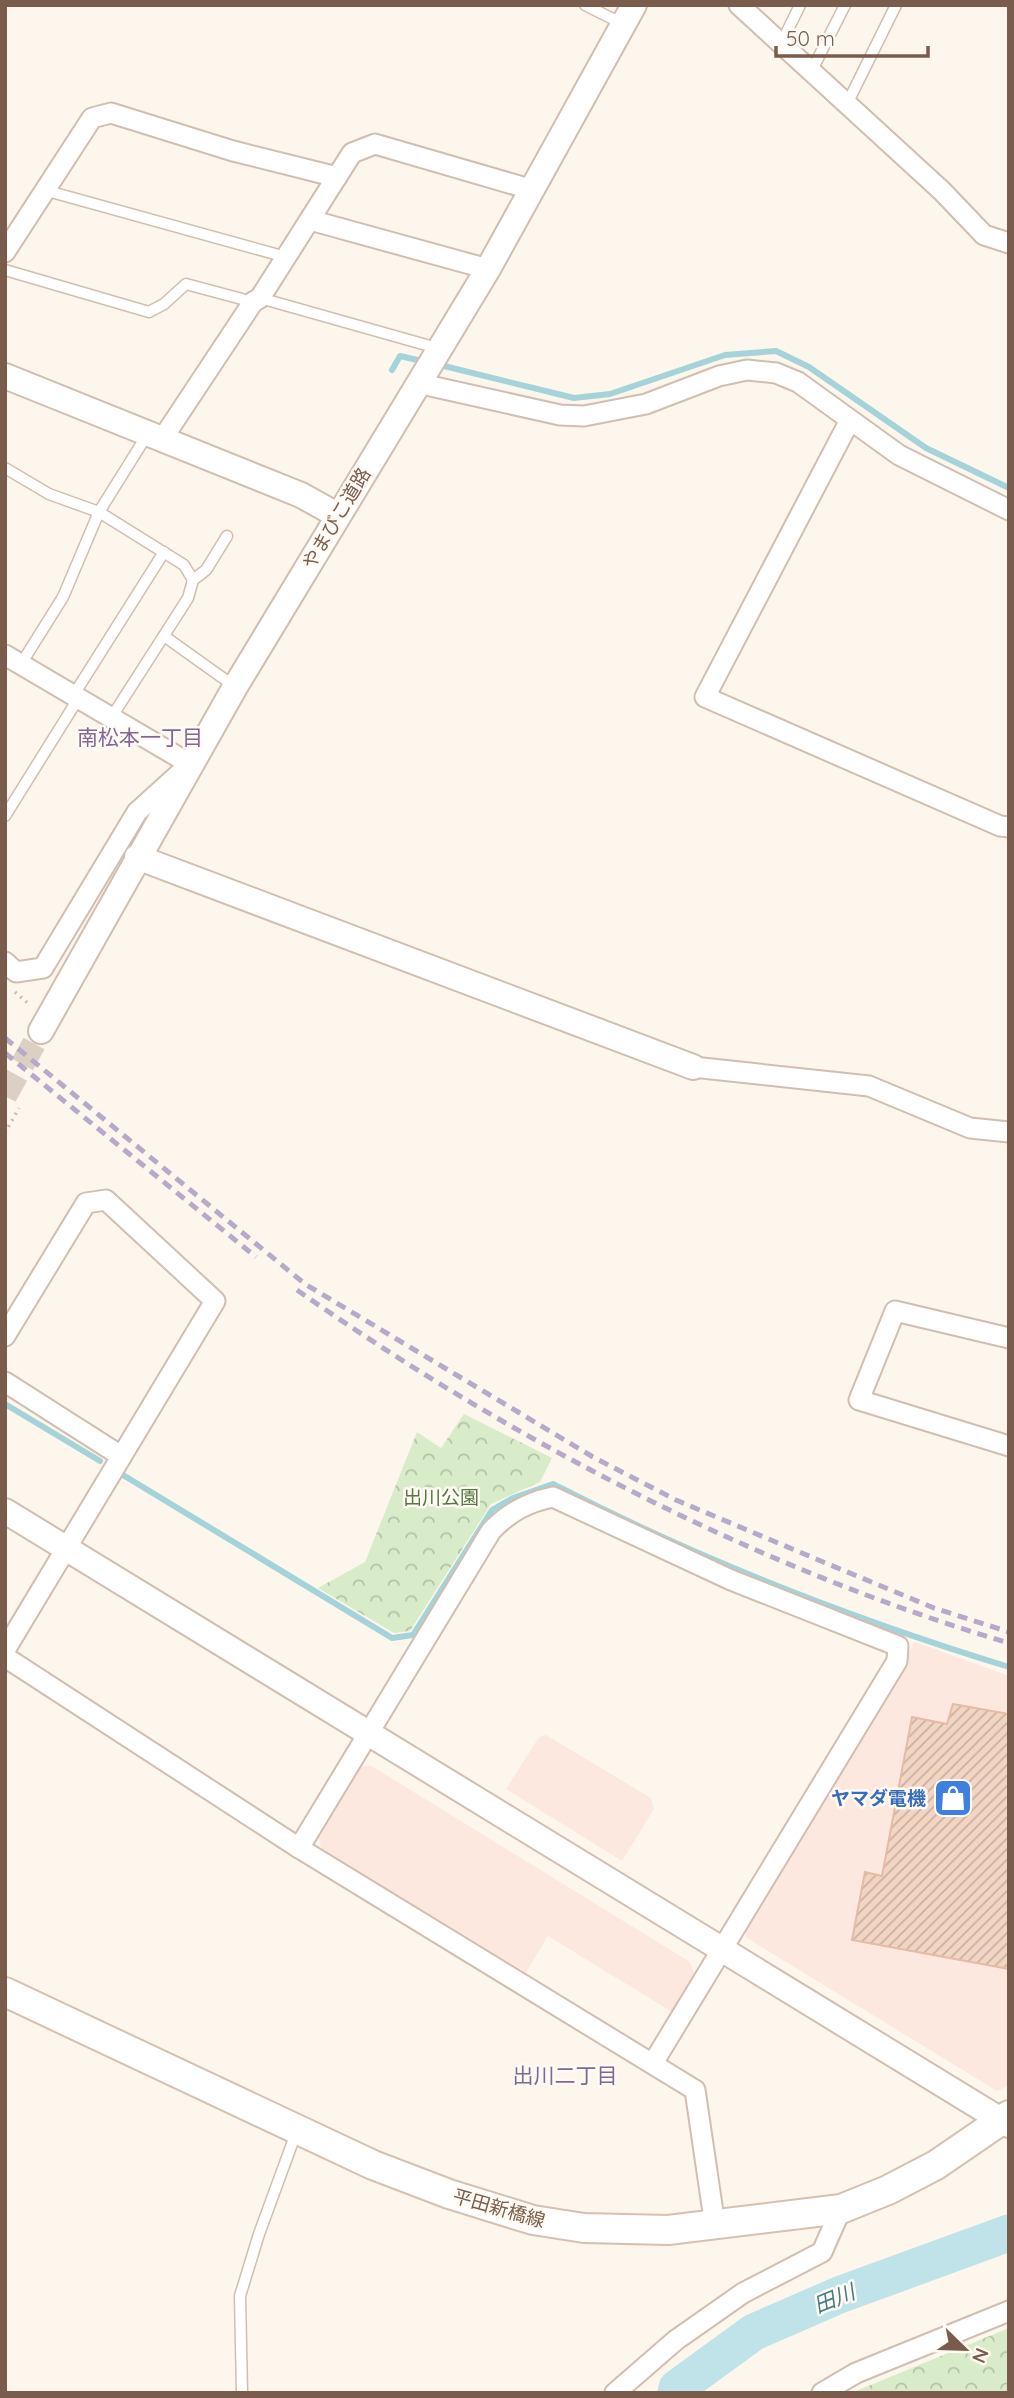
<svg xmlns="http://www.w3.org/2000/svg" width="1014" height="2398" font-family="Quicksand,'Noto Sans JP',sans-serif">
	<defs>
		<pattern id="park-crowns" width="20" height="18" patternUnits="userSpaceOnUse" patternTransform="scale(1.75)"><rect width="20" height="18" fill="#d8ecc9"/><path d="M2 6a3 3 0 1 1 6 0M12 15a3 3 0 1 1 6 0" fill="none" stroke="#b4c2a5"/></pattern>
		<pattern id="building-hatch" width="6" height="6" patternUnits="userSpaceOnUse" patternTransform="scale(1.75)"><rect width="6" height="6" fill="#f3d5c3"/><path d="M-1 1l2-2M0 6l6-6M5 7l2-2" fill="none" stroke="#cab0a1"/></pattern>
	</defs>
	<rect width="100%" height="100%" fill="#fdf6ec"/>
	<!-- commercial -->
	<g fill="#fde8e0">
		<path d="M915,1642L1009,1676V2085L997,2091L747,1938L743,1928Z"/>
		<path d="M546,1735L651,1798L654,1809L622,1861L506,1789L539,1737Z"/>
		<path d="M370,1765L690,1962L694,1973L672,2012L548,1936L525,1974L322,1850L318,1836L358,1768Z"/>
	</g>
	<!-- park -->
	<g fill="url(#park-crowns)">
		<path d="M464,1414L552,1458L540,1482L491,1504L410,1631L394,1633L318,1588L365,1562L417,1432L441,1448Z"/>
		<path d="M1009,2328V2393H851Z"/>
	</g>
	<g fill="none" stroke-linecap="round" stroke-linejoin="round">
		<!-- stream -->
		<g stroke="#a5d3da" stroke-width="6">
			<path d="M436,364L574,398L610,394L725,355L776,351L809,367L926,448L1009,488"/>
			<path d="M392,370L400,356L426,362"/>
			<path d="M5,1404L100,1461"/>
			<path d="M123,1475L392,1638L413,1635L492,1510L513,1498L553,1484C698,1559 853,1619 1009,1667"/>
		</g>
		<!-- river -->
		<path stroke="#bfe3e8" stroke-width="37" d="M676,2393L677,2388L754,2332L839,2295L1009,2233"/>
	</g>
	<!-- building -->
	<path fill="url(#building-hatch)" stroke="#e6bba3" stroke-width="2" d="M953,1704L1009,1714V1969L852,1940L865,1872L882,1876L912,1717L947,1724Z"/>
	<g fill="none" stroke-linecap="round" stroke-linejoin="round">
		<!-- tertiary-tunnel -->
		<path stroke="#dcd0c4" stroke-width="24" stroke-dasharray="24 12" stroke-linecap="butt" d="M5,1096L41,1031"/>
		<defs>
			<g id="service">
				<path d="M585,5L623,24"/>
				<path d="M781,44L800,5"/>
				<path d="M811,72L845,5"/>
				<path d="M847,104L896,5"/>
				<path d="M44,190L286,257"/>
				<path d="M5,270L149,312L164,304L186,284L253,302"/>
				<path d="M260,298L437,348"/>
				<path d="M5,468L49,494L99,512L147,435"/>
				<path d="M164,636L234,686"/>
				<path d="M21,664L63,597L99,512L184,565L193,580"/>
				<path d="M73,696L164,552"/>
				<path d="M111,718L188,598L193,580L206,570L227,536"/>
				<path d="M5,816L78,699"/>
				<path d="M242,2393L240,2296L259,2234L296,2133"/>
			</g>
			<g id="minor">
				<path d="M739,5L942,191L984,235L1009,243"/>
				<path d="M310,220L488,269"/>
				<path d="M5,252L92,118L111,113L233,151L337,177"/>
				<path d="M417,383L560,415L584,416L646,404L719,376L747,370L776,373L798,382L899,455L1009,510"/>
				<path d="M849,422L705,697L1000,826L1009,827"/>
				<path d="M163,438L253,302L260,298L352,153L375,144L533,190"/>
				<path d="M5,655L190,764L137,812L43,968L16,972L5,962"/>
				<path d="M693,1067L869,1086L970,1128L1009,1132"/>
				<path d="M5,1336L86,1203L106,1200L215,1301L5,1650"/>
				<path d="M1009,1338L895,1311L859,1400L1009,1446"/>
				<path d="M5,1382L121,1456"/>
				<path d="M5,1657L299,1848L695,2090L715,2226"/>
				<path d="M299,1848L491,1531C509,1512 528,1502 553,1497L731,1580L898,1646L897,1661L653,2063"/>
				<path d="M615,2393L676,2340L743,2293L822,2252L841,2209"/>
				<path d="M822,2393L856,2373L1009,2311"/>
			</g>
			<g id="tertiary">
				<path d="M5,376L301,495L337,515"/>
				<path d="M137,857L693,1067"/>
				<path d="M41,1031L235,687L488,269L634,5"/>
				<path d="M5,1511L1009,2125"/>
			</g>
			<path id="secondary" d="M5,1992L373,2165L449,2194L533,2220L584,2228L668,2230L841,2209L888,2190L936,2165L1009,2115"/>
		</defs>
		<!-- service casing -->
		<use href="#service" stroke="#d1beb0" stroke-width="13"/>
		<!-- minor casing -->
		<use href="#minor" stroke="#d1beb0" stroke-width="23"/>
		<!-- tertiary casing -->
		<use href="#tertiary" stroke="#d1beb0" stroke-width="28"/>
		<!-- secondary casing -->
		<use href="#secondary" stroke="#d6c0b0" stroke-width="32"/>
		<!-- path -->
		<g stroke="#d9b8a5" stroke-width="3.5" stroke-dasharray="2 5" stroke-linecap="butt">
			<path d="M15,992L30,1005"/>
			<path d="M5,1133L19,1108"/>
		</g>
		<!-- service -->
		<use href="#service" stroke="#fff" stroke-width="10"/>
		<!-- minor -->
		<use href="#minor" stroke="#fff" stroke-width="19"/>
		<!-- tertiary -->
		<use href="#tertiary" stroke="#fff" stroke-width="24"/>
		<!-- secondary -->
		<use href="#secondary" stroke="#fff" stroke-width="28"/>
		<!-- rail -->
		<g stroke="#b9a8c9" stroke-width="5" stroke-dasharray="10 7" stroke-linecap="butt">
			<path d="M5,1038L305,1284L593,1457L676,1500L816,1559L934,1608L1009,1632"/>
			<path d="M5,1053L256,1257"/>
			<path d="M297,1290C511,1440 758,1569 1009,1643"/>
		</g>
	</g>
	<!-- icons -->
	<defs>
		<symbol id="shop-square" viewBox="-11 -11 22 22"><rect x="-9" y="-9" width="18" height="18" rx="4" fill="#3f7fe0" stroke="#fffaf3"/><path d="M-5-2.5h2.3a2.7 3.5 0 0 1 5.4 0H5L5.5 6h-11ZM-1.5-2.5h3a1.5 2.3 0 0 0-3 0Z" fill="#fff"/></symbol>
	</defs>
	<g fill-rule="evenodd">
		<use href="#shop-square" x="931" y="1776" width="44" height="44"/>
	</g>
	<g text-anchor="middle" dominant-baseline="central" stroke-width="5" stroke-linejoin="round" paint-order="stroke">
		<!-- street labels -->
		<g font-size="19" fill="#7a5c4d" stroke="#fffaf3">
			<text transform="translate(336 518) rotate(-59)">やまびこ道路</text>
			<text transform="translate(499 2208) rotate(16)">平田新橋線</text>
		</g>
		<!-- park labels -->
		<g font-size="19" fill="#537a41" stroke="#fffaf3">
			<text x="441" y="1497">出川公園</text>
		</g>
		<!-- shop labels -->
		<g font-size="19" font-weight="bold" fill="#366cbe" stroke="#fffaf3" text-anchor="end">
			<text x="926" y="1798">ヤマダ電機</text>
		</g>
		<!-- neighbourhood labels -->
		<g font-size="21" fill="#846695" stroke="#fffaf3">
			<text x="140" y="737">南松本一丁目</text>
			<text x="565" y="2075">出川二丁目</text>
		</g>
		<!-- water labels -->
		<g font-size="21" font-style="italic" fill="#437c86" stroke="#fffaf3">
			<text transform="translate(834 2298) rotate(-22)">田川</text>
		</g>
	</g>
	<!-- border -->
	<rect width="1014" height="2398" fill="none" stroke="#7a5c4d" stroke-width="14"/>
	<!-- north arrow -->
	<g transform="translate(965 2349) rotate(113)" stroke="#fffaf3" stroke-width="5" paint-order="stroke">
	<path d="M0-5L12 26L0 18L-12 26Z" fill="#7a5c4d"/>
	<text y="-10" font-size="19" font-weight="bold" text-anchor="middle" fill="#7a5c4d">N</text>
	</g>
	<!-- scale -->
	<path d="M776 46v10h152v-10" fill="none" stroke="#7a5c4d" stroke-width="3.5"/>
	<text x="786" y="46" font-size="21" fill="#7a5c4d" stroke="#fffaf3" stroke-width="5" paint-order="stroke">50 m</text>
</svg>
